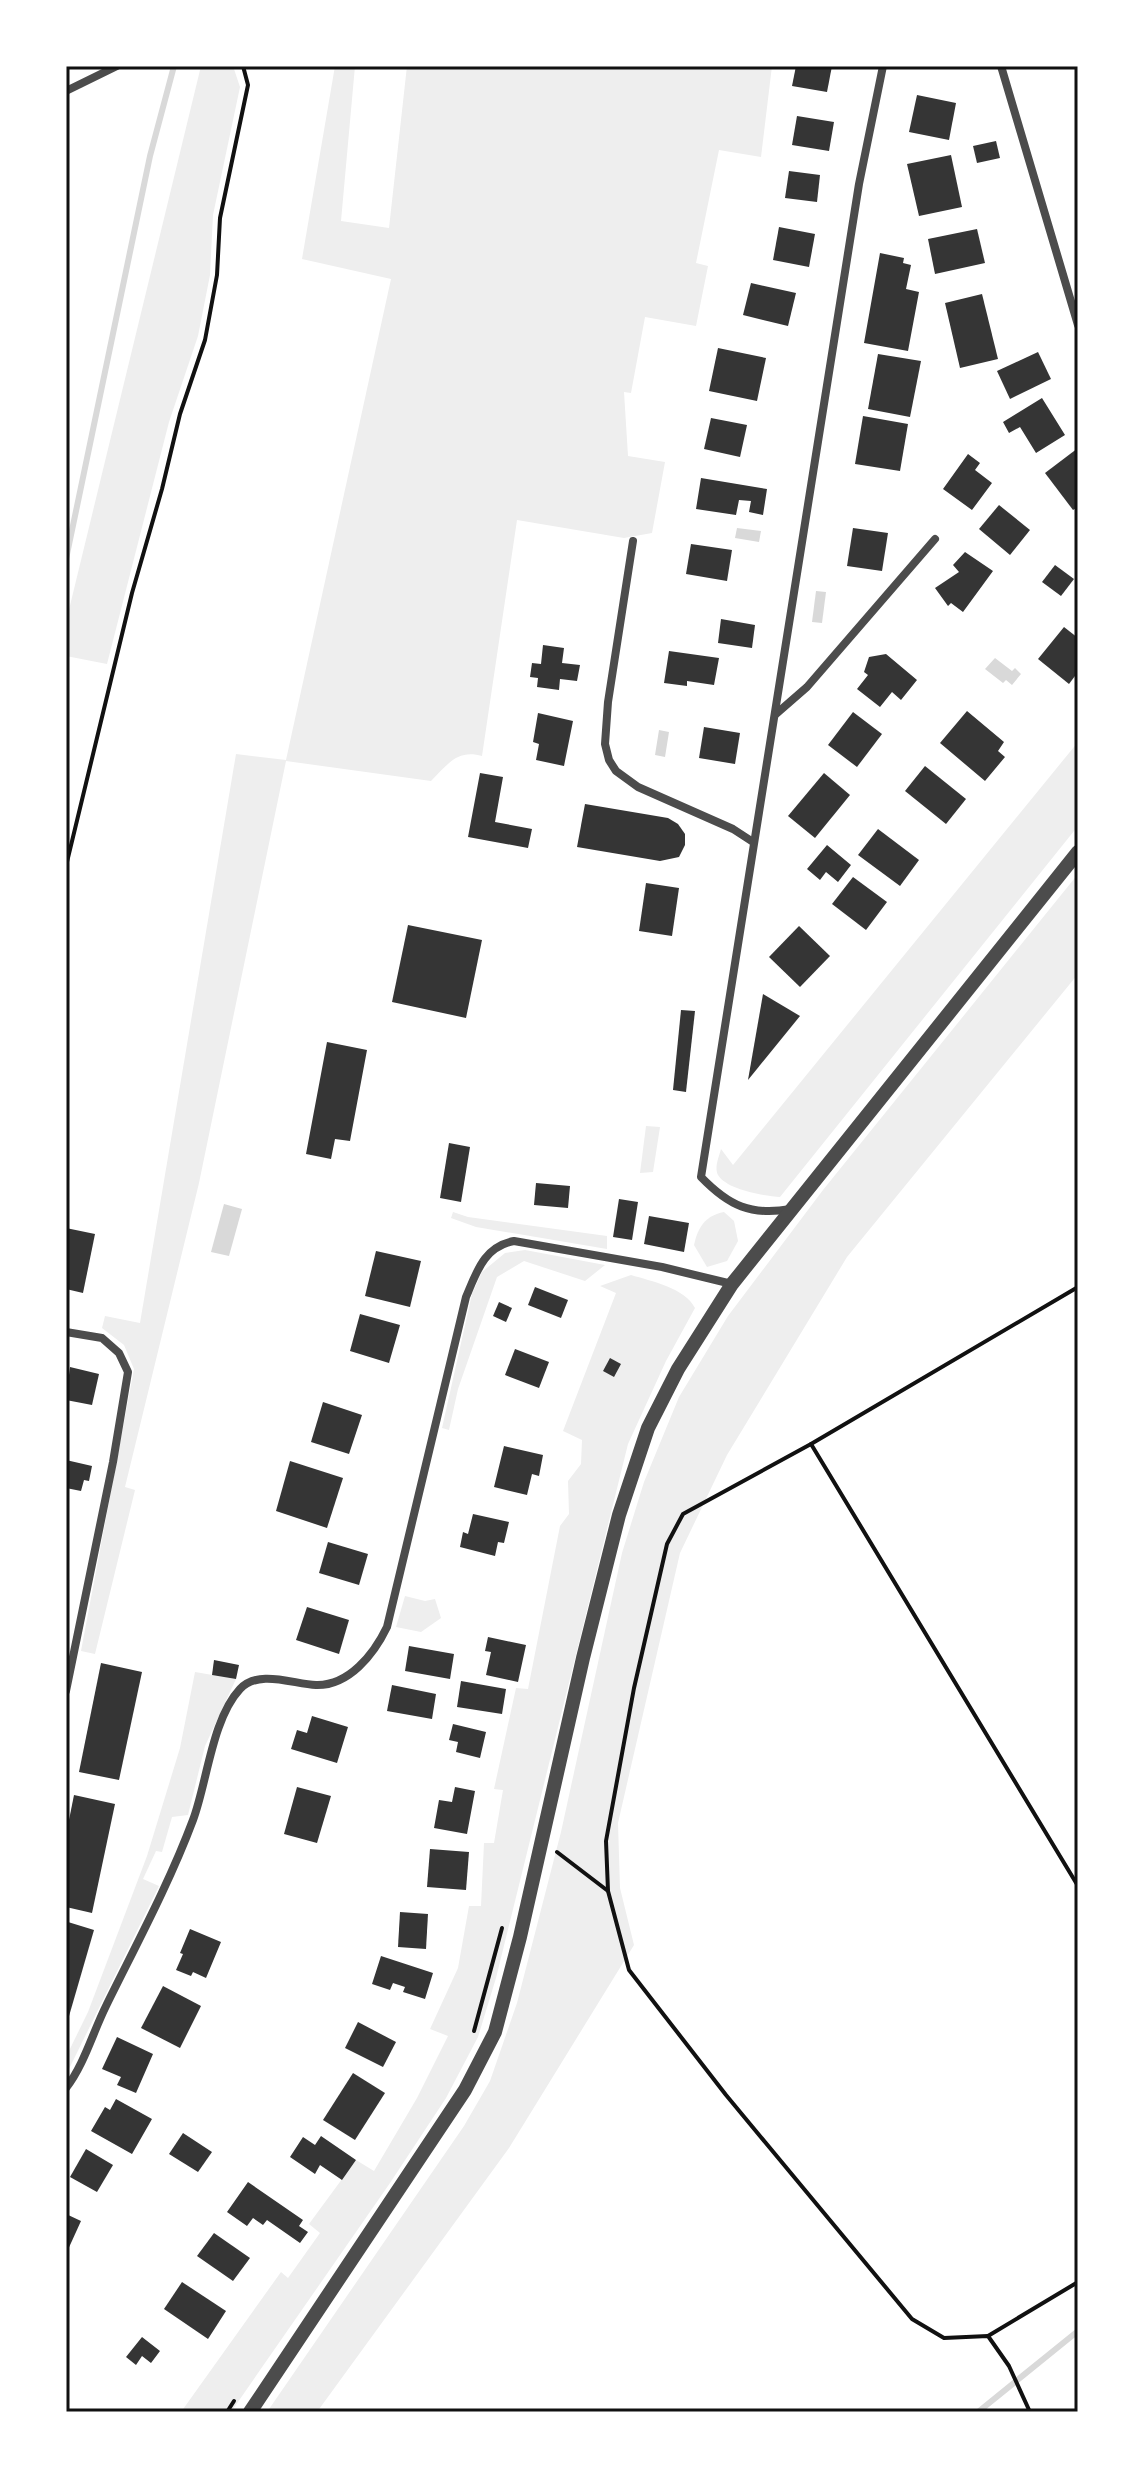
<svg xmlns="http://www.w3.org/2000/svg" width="1144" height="2478" font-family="Helvetica,sans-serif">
	<rect width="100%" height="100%" fill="#fff"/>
	<!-- green -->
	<g fill="#eee">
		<path d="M201,66H233L240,87L213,215L210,275L198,336L169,422L107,664L66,656V622Z"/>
		<path d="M335,66H355L341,221L389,228L407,66H772L761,157L719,150L696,263L708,266L696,326L645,317L631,393L624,392L628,456L665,462L652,533L624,538L517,520L482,756C457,749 447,765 431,781L286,761L199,1183L125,1487L135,1490L95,1654L81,1651L134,1369L124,1345L102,1328L105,1316L140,1323L236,754L286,760L391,279L302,259Z"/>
		<path d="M1078,742V826L780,1197C765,1196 727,1190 718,1175C714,1167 719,1157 721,1149L733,1165Z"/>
		<path d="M1078,874V974L847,1257L727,1455L680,1553L618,1823L620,1888L634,1945L509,2148L317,2412H267L464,2126L490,2081L517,2003L561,1832L622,1553L644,1482L679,1397L728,1316L823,1190Z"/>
		<path d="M646,1126L660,1127L653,1172L640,1173Z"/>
		<path d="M453,1212L468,1217L607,1236V1249L476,1227L451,1218Z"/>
		<path d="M724,1212L734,1221L738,1241L727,1261L707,1267L694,1245C698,1227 705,1216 724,1212Z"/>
		<path d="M525,1250L605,1265L585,1281L524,1261L497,1277L458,1389L449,1430L442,1428L472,1294L482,1272L505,1253Z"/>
		<path d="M631,1275C651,1281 685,1288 695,1308L666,1361L628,1444L496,1978L478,2037L446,2098L390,2183L231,2412H181L281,2272L288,2278L320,2233L309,2224L356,2160L374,2171L417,2098L448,2036L430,2029L458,1968L469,1906H481L484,1843H494L503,1790L494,1789L516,1688L528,1689L560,1526L569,1514L568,1481L581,1464L582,1440L563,1431L616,1293L600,1286Z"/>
		<path d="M405,1596L425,1601L435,1599L441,1618L421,1632L396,1627Z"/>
		<path d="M195,1672L236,1679L205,1746L188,1815L172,1817L162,1852L156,1851L143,1879L159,1886L66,2075V2057L88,2012L147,1856L180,1748Z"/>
	</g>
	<!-- water -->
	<g fill="#d9d9d9">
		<path d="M737,528L761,531L759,542L735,538Z"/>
		<path d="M816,591L826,592L822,623L812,622Z"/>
		<path d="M995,658L1012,671L1015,668L1021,674L1012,685L1006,680L1003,683L985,669Z"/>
		<path d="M659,730L669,732L665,757L655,755Z"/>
		<path d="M224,1204L242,1209L229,1256L211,1252Z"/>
	</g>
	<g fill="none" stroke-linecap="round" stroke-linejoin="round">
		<!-- stream -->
		<g stroke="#d9d9d9" stroke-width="6">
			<path d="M66,559L150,156L174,66"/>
			<path d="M978,2412L1078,2331"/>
		</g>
	</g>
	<!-- building -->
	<g fill="#353535">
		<path d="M796,66H832L827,92L792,86Z"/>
		<path d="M917,95L956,103L949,140L909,132Z"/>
		<path d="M797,116L834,122L829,151L792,145Z"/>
		<path d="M996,141L1000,158L977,163L973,146Z"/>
		<path d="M951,155L962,207L919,216L907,164Z"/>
		<path d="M789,171L820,175L817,202L785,198Z"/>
		<path d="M779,227L815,234L809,267L773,260Z"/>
		<path d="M977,229L985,263L935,274L928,239Z"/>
		<path d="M880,253L904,258L903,263L911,265L906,289L919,292L908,351L864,343Z"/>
		<path d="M751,283L796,293L788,326L743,315Z"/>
		<path d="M982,294L998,359L960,368L945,303Z"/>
		<path d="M718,348L766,358L757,401L709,391Z"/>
		<path d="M1038,352L1051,379L1010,399L997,371Z"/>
		<path d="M878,354L921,361L910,417L868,409Z"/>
		<path d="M1042,398L1065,435L1036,453L1020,427L1009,433L1003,422Z"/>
		<path d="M863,416L908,424L900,471L855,464Z"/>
		<path d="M711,418L747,425L740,457L704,449Z"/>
		<path d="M1078,448V507L1073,510L1045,473Z"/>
		<path d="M968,454L980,463L975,470L992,483L972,510L943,489Z"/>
		<path d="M701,478L767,489L763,515L749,512L751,501L739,500L736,515L696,509Z"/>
		<path d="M999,505L1030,530L1010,555L979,529Z"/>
		<path d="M853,528L888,533L882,571L847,566Z"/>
		<path d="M691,544L732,550L727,581L686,574Z"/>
		<path d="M965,552L993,571L963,612L951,603L948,606L935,588L959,572L953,565Z"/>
		<path d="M1055,565L1074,579L1061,596L1042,582Z"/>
		<path d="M721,619L755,625L752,648L718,643Z"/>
		<path d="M1064,627L1078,638V672L1069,684L1038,659Z"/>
		<path d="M543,645L564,648L562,663L580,665L577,681L560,679L559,690L537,687L538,678L530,677L532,663L541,664Z"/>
		<path d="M669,651L719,658L714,685L687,681V686L664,683Z"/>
		<path d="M886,654L917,680L901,700L892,692L880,707L857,689L868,675L864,672L869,657Z"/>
		<path d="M967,711L1004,742L998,751L1005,757L985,781L940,743Z"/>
		<path d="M853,712L882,734L857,767L828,745Z"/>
		<path d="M538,713L573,721L564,766L536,760L539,744L533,742Z"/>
		<path d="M704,727L740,733L735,764L699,758Z"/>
		<path d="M925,766L966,799L946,824L905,791Z"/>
		<path d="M480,773L503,777L495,822L532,829L528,848L468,837Z"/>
		<path d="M824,773L850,795L815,838L788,816Z"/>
		<path d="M585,804L668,818L678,824L685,834V845L679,857L660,861L577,847Z"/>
		<path d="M878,829L919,860L900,886L858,855Z"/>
		<path d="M827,845L851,865L838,882L826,872L820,880L807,869Z"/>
		<path d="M853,877L887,902L866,930L832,904Z"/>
		<path d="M646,883L679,888L672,936L639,931Z"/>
		<path d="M408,925L482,940L466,1018L392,1002Z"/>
		<path d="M799,926L830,956L800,987L769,957Z"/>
		<path d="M763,994L800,1016L748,1080Z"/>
		<path d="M681,1010L695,1011L686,1092L673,1090Z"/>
		<path d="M327,1042L367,1050L350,1141L335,1139L331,1159L306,1154Z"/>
		<path d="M449,1143L470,1147L461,1202L440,1198Z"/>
		<path d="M536,1183L570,1186L568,1208L534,1205Z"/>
		<path d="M619,1199L638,1202L632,1240L613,1237Z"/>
		<path d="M649,1216L689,1223L684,1252L644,1244Z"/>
		<path d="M66,1228L95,1234L83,1293L66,1289Z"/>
		<path d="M376,1251L421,1261L410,1307L365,1296Z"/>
		<path d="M535,1287L568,1300L561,1318L528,1305Z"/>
		<path d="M499,1302L512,1308L506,1322L493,1316Z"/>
		<path d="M360,1314L400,1325L389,1363L350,1351Z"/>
		<path d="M515,1349L549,1362L539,1388L505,1375Z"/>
		<path d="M610,1358L621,1364L614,1377L603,1371Z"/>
		<path d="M70,1367L99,1374L92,1405L66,1400Z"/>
		<path d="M323,1402L362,1415L349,1454L311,1442Z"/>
		<path d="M504,1446L543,1455L539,1476L532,1474L527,1495L494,1487Z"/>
		<path d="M66,1460L92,1466L89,1481L84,1480L81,1491L66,1488Z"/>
		<path d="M290,1461L343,1478L327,1528L276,1511Z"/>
		<path d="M473,1514L509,1522L504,1543L498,1542L495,1556L460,1547L463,1532L468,1534Z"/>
		<path d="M328,1542L368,1554L359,1585L319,1573Z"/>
		<path d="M307,1607L349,1620L339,1654L296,1640Z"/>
		<path d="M488,1637L526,1645L518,1682L486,1675L491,1652L485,1651Z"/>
		<path d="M409,1646L454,1654L450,1679L405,1671Z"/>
		<path d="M214,1660L239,1665L236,1679L212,1675Z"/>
		<path d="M101,1663L142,1672L119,1780L79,1772Z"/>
		<path d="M461,1681L506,1689L502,1714L457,1707Z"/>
		<path d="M392,1685L436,1694L432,1719L387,1711Z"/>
		<path d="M312,1716L348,1727L337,1763L291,1749L297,1730L307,1733Z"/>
		<path d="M453,1724L486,1732L480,1758L456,1752L458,1742L449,1740Z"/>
		<path d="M297,1787L331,1796L317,1843L284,1834Z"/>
		<path d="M455,1787L475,1791L467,1834L434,1828L439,1800L452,1802Z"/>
		<path d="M74,1795L115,1804L92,1913L66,1907V1835Z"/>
		<path d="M430,1849L469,1852L466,1890L427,1887Z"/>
		<path d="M400,1912L428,1914L426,1949L398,1947Z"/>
		<path d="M68,1922L94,1930L67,2023L66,1927Z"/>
		<path d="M190,1929L221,1942L206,1978L193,1972L191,1976L176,1970L183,1954L180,1953Z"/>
		<path d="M381,1956L433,1973L425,1999L403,1992L405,1987L393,1983L390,1990L372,1984Z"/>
		<path d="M163,1986L201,2006L180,2048L141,2028Z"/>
		<path d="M358,2022L396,2042L383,2067L345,2048Z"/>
		<path d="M117,2037L153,2054L136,2093L117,2085L121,2077L102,2069Z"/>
		<path d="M353,2073L385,2093L355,2140L323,2120Z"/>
		<path d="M116,2099L152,2119L132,2154L91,2131L105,2107L110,2110Z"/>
		<path d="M183,2133L212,2152L198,2172L169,2154Z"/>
		<path d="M321,2136L356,2160L342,2180L320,2165L315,2174L290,2157L303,2137L315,2145Z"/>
		<path d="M86,2149L113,2165L97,2192L70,2177Z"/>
		<path d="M248,2182L303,2220L299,2226L308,2232L300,2243L267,2220L263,2225L253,2218L247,2226L227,2212Z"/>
		<path d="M66,2214L81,2221L66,2254Z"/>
		<path d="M214,2233L250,2258L233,2281L197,2256Z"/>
		<path d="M182,2282L226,2311L208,2339L164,2309Z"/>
		<path d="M142,2337L160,2351L151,2363L142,2356L136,2365L126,2357Z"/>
	</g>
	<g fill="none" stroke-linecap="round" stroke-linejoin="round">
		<!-- path -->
		<g stroke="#111" stroke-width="4">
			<path d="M66,866L132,593L162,489L180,414L205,340L217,275L220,218L248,85L243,66"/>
			<path d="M811,1444L1078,1886"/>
			<path d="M557,1852L608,1891L629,1970L726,2095L912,2319L944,2338L988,2336L1009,2366L1030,2412"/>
			<path d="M608,1891L606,1841L634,1688L667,1544L683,1514L811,1444L1078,1287"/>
			<path d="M474,2031L502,1928"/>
			<path d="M988,2336L1078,2282"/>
			<path d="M227,2412L234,2401"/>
		</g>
		<!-- minor -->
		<g stroke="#4c4c4c" stroke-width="8">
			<path d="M1001,66L1078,325"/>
			<path d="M66,91L117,66"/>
			<path d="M633,541L608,702L605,744L609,760L616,771L638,787L733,829L753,842"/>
			<path d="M776,714L807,687L935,539"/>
			<path d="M791,1209C751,1216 729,1206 701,1177L859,184L883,66"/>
			<path d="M66,1332L102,1338L119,1353L128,1372L113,1462L66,1691"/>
			<path d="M66,2088C84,2065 93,2032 106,2006C136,1945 169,1884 193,1820C207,1783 212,1719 240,1689C259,1669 293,1684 316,1685C349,1686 374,1654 387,1627L466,1297C477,1271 484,1247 514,1241L662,1267L732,1284"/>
		</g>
		<!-- tertiary -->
		<path stroke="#4c4c4c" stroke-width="14" d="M250,2412L465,2090L495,2032L520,1937L583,1658L619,1515L648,1428L678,1369L732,1284L1078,852"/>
	</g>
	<!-- border -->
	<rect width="1144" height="2478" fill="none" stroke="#ffffff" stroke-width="136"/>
	<rect x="68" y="68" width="1008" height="2342" fill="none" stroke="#111" stroke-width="3"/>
</svg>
